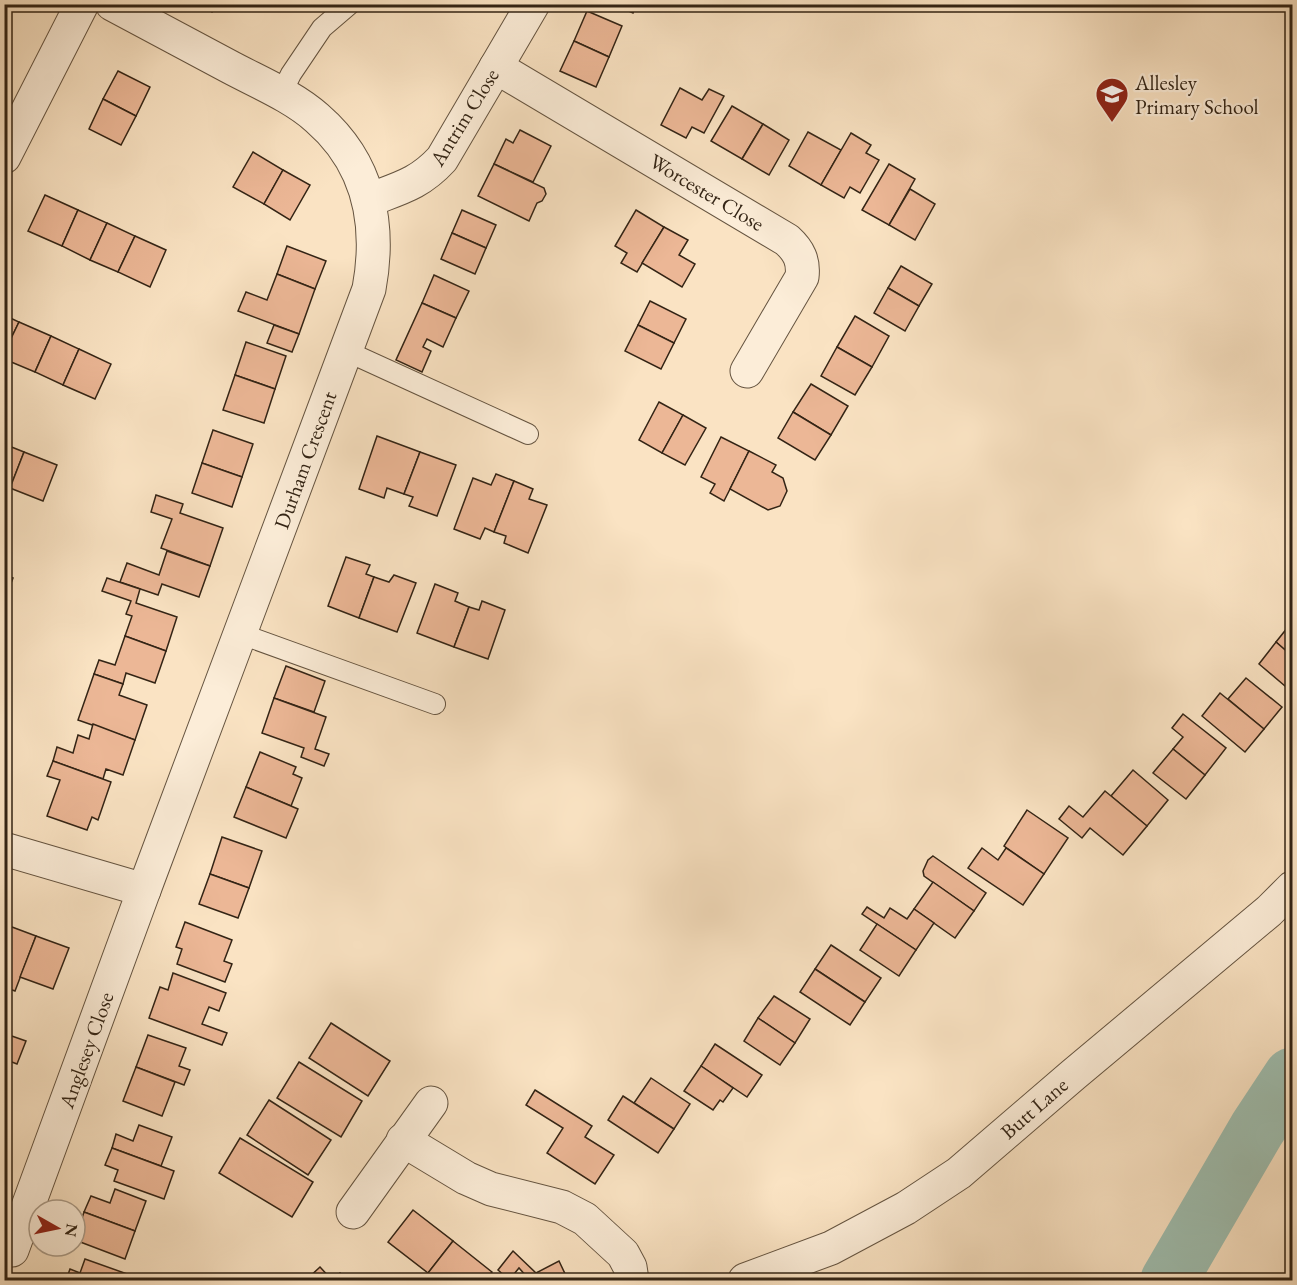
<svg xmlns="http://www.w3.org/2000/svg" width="1297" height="1285" font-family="'EB Garamond',serif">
	<rect width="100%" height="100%" fill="#fae3c3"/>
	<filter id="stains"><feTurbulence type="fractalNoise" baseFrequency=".00333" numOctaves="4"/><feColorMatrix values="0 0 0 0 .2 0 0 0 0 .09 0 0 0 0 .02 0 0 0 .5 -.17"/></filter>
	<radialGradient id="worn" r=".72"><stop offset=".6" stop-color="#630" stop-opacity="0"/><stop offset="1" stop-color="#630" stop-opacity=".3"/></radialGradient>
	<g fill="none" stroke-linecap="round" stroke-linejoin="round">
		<!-- river -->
		<path stroke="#9fbeaf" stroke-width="57" d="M1169,1280L1257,1129L1292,1076"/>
	</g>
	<!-- building -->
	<g fill="#ecb796" stroke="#332415" stroke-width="1.5">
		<path d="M199,4H216L212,12Z"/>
		<path d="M613,4H636L633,13Z"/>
		<path d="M587,11L622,26L609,57L574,41Z"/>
		<path d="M574,41L609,57L596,87L560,71Z"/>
		<path d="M118,71L150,87L136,116L103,99Z"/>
		<path d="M680,88L702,100L709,89L724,96L704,133L692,127L686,138L661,125Z"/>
		<path d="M103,99L136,116L121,145L89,129Z"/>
		<path d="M732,106L763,124L742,159L711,141Z"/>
		<path d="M763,124L789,140L769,175L742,159Z"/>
		<path d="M520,130L551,146L533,182L494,164L506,139L513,143Z"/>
		<path d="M808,132L841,150L821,185L789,166Z"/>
		<path d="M851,133L871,145L866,153L879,160L860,193L850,187L844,198L821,185Z"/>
		<path d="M253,152L283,170L264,204L233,187Z"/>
		<path d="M494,164L544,188L546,194L542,201L537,203L529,221L478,196Z"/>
		<path d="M889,164L915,179L889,225L862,210Z"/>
		<path d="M283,170L310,185L290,220L264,204Z"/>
		<path d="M910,189L935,204L915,240L889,225Z"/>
		<path d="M45,195L78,210L62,246L28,231Z"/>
		<path d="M78,210L107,223L90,260L62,246Z"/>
		<path d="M462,210L496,225L486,248L452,233Z"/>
		<path d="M636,210L664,227L637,272L621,263L627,253L615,246Z"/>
		<path d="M107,223L135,236L118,272L90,260Z"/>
		<path d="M664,227L688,240L679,255L695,264L682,287L642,263Z"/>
		<path d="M452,233L486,248L475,274L441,259Z"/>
		<path d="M135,236L166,250L150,287L118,272Z"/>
		<path d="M287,246L326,261L315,289L277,274Z"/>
		<path d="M901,266L932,284L919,306L888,288Z"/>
		<path d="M277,274L315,289L299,334L238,311L246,292L267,300Z"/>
		<path d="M434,275L469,291L456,318L422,303Z"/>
		<path d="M888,288L919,306L905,331L874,313Z"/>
		<path d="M650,301L686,319L674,343L638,325Z"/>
		<path d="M422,303L456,318L443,347L427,339L423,347L431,351L422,372L396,360Z"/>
		<path d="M4,315L19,322L4,353Z"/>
		<path d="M855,316L889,336L872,367L837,347Z"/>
		<path d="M19,322L51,336L35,372L4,359V353Z"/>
		<path d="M274,325L299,334L292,352L267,343Z"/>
		<path d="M638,325L674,343L661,369L625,351Z"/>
		<path d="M51,336L79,349L63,385L35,372Z"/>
		<path d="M246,342L286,356L275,389L235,375Z"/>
		<path d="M837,347L872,367L855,395L821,376Z"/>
		<path d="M79,349L111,364L95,399L63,385Z"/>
		<path d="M235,375L275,389L264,423L223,410Z"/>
		<path d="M811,384L848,406L831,435L793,412Z"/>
		<path d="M659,402L683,415L662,453L639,440Z"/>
		<path d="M793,412L831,435L815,460L778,438Z"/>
		<path d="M683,415L706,428L685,465L662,453Z"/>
		<path d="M213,430L253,444L242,477L202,463Z"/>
		<path d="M377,436L420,452L404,494L387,488L384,498L359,489Z"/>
		<path d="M721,437L749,451L724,501L710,493L715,484L701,477Z"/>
		<path d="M4,444L24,452L10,488L4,485Z"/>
		<path d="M749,451L776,465L772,472L783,478L787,491L780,506L768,510L730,489Z"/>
		<path d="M24,452L57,465L43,501L10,488Z"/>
		<path d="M420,452L456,465L437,516L409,506L413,497L404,494Z"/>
		<path d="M202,463L242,477L232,507L192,493Z"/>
		<path d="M496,474L514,481L494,532L485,528L480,539L454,529L473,478L491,485Z"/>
		<path d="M514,481L533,489L529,499L547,505L528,553L504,543L506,536L494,532Z"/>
		<path d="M156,495L183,504L180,513L223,528L210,566L161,548L172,519L151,512Z"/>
		<path d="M167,551L210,566L199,597L162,584L158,595L120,582L127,563L159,575Z"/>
		<path d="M346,557L370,565L366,574L374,577L359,618L328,606Z"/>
		<path d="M4,575L13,578L4,602Z"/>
		<path d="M394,575L416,583L397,632L359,618L374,577L389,582Z"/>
		<path d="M107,578L140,589L136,603L177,617L166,651L125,636L132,616L126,614L131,601L102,591Z"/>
		<path d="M435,584L458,593L455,601L469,607L454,647L417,633Z"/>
		<path d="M482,601L505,610L488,659L454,647L469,607L479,610Z"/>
		<path d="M1292,622V656L1276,642Z"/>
		<path d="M125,636L166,651L155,683L126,673L123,684L94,674L99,660L115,665Z"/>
		<path d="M1276,642L1292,656V692L1259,664Z"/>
		<path d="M286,666L325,681L314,712L274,698Z"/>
		<path d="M94,674L123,684L119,695L147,705L135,740L78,720Z"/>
		<path d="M1246,678L1282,707L1264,729L1228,699Z"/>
		<path d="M1220,693L1264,729L1245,752L1202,716Z"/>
		<path d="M274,698L326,717L315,749L329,754L324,766L301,757L304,748L262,733Z"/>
		<path d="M1183,714L1226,748L1205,775L1173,749L1183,737L1172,728Z"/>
		<path d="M93,724L135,740L123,775L106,769L103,779L53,761L57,747L73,753L78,735L89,739Z"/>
		<path d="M1173,749L1205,775L1186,799L1153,773Z"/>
		<path d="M260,752L296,767L293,774L302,778L291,806L246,787Z"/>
		<path d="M53,761L111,782L98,820L92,817L87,830L47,816L60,780L47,776Z"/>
		<path d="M1133,770L1168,800L1147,826L1111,796Z"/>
		<path d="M246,787L298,809L286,838L234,817Z"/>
		<path d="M1105,791L1147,826L1123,855L1090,828L1082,838L1059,819L1069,806L1083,817Z"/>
		<path d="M1027,810L1068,838L1044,874L1004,846Z"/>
		<path d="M222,837L262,851L249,888L210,874Z"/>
		<path d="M982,848L998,860L1006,848L1044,874L1023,905L968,868Z"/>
		<path d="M933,856L986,893L974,911L924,876L923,871L928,860Z"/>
		<path d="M210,874L249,888L238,918L199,904Z"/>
		<path d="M933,882L974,911L955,938L914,909Z"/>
		<path d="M867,907L884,918L890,908L907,919L914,909L934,923L916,950L862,914Z"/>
		<path d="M185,922L232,940L224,961L232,964L225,982L177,964L182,949L176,947Z"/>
		<path d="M4,924L36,936L15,991L4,987Z"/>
		<path d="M877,924L916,950L899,976L860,950Z"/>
		<path d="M36,936L69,948L53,989L20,977Z"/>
		<path d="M831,945L881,978L865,1002L815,969Z"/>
		<path d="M815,969L865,1002L850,1025L800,992Z"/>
		<path d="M173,973L226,993L219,1011L209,1007L202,1024L227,1033L222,1045L149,1018L160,987L168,990Z"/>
		<path d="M774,996L810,1019L795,1043L758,1018Z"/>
		<path d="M758,1018L795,1043L780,1065L744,1041Z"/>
		<path d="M331,1023L390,1061L368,1096L309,1058Z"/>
		<path d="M6,1034L26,1041L17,1064L4,1059Z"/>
		<path d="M148,1035L186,1048L179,1066L190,1070L184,1085L136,1067Z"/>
		<path d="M715,1044L762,1075L747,1097L701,1066Z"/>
		<path d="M299,1062L362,1101L341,1137L277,1098Z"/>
		<path d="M701,1066L733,1088L723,1102L720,1100L713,1110L684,1091Z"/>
		<path d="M136,1067L175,1082L162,1116L123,1101Z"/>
		<path d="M651,1078L690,1104L674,1129L634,1103Z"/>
		<path d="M4,1086L10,1088L4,1104Z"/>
		<path d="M535,1090L592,1126L585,1137L614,1155L595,1184L547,1153L563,1128L526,1105Z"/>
		<path d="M623,1096L674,1129L658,1153L608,1120Z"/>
		<path d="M269,1100L331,1140L308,1175L247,1135Z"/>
		<path d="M139,1125L172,1137L161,1166L112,1148L116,1134L133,1141Z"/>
		<path d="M240,1138L313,1182L292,1217L219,1173Z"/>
		<path d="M112,1148L174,1171L164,1199L114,1181L118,1170L105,1165Z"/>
		<path d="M115,1189L146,1201L135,1231L84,1212L91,1196L110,1203Z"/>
		<path d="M413,1210L453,1241L428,1273L388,1242Z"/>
		<path d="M84,1212L135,1231L125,1259L75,1240Z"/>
		<path d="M453,1241L492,1272L485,1280H436L428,1273Z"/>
		<path d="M513,1251L536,1273L559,1261L568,1280H524L528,1278L519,1268L509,1280L498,1270Z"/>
		<path d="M85,1259L130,1275L128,1280H66L70,1269L80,1273Z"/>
		<path d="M320,1267L332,1280H306Z"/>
		<path d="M340,1273L347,1280H332Z"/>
	</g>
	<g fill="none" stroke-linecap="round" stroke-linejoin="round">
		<defs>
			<g id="lane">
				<path d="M281,94L291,74L322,28L350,4"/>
				<path d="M346,351L528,434"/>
				<path d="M241,634L435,704"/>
			</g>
			<g id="street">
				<path d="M496,67L787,240C799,251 804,261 802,277L747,371"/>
				<path d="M4,157L82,4"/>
				<path d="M369,200C400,188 419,184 442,159L533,4"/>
				<path d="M4,849L144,890L369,289C381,224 369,163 317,118C294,97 258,82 230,67C191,46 151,25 112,4"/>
				<path d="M403,1140L466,1178L491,1189L562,1207L585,1219L623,1254L630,1267L632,1280"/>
				<path d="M353,1212L431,1103"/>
				<path d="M12,1250L144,890"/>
				<path d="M745,1280L831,1248L906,1208L959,1173L1073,1075L1269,911L1292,888"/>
			</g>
		</defs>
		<!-- lane casing -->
		<use href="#lane" stroke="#655440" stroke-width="22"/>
		<!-- street casing -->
		<use href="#street" stroke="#655440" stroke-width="35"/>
		<!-- lane -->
		<use href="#lane" stroke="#fcedd8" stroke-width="20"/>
		<!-- street -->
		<use href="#street" stroke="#fcedd8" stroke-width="33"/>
	</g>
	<!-- icons -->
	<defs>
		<symbol id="school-pin" viewBox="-11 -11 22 30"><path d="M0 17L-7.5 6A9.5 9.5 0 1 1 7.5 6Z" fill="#8f2418" stroke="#fcedd8"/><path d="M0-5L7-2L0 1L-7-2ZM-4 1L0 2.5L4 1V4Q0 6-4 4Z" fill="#fff"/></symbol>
	</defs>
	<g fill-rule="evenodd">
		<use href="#school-pin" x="1093" y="75" width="38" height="52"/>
	</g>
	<g text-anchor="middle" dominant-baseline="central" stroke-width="4.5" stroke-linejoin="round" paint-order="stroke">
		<!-- poi labels -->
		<g font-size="21" fill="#332415" stroke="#fcedd8" text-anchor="start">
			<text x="1135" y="82">Allesley<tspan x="1135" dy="24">Primary School</tspan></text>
		</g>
		<!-- street labels -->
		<g font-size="21" fill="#332415" stroke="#fcedd8">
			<text transform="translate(464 117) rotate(-58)">Antrim Close</text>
			<text transform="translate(707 192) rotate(31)">Worcester Close</text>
			<text transform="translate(305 460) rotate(-70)">Durham Crescent</text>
			<text transform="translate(86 1050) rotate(-70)">Anglesey Close</text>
			<text transform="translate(1034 1108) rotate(-41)">Butt Lane</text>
		</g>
	</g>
	<!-- margin -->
	<rect width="1297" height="1285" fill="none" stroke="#fae3c3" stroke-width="24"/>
	<rect x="6" y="6" width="1285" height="1273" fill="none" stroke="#332415" stroke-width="3"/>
	<rect x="12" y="12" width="1273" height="1261" fill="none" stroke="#332415" stroke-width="1.5"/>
	<!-- north arrow -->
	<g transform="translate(57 1228) rotate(99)"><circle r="28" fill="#fcedd8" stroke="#ac9d8a" stroke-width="1.5"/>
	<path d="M0-4.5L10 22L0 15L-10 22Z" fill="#8f2418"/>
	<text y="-9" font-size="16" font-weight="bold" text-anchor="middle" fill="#332415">N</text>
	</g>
	<rect width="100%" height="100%" filter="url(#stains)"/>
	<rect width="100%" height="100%" fill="url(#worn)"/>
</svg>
